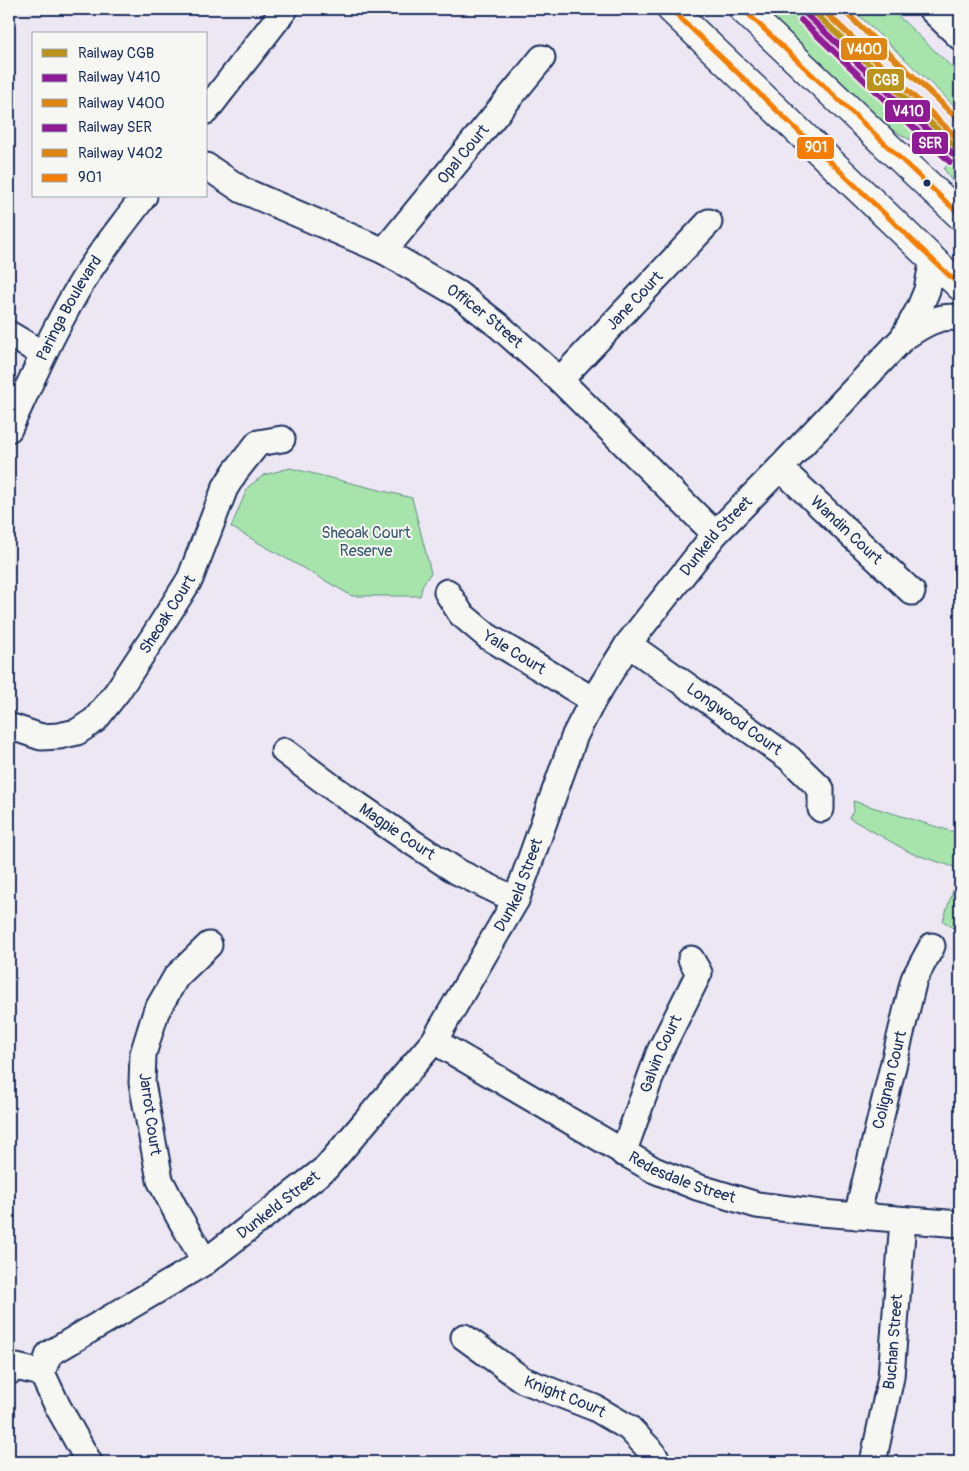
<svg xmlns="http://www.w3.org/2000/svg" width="969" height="1471" font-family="Pangolin,sans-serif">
	<rect width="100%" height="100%" fill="#ece7f3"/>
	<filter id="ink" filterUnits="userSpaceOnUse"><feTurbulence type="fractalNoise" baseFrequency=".02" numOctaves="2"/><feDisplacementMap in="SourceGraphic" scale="10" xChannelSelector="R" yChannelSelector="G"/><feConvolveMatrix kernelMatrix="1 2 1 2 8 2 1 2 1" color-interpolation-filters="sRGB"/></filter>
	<g filter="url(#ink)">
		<!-- green -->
		<g fill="#a7e4ab" stroke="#618a84">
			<path d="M763,9H799L960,160V193L944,169L948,164L929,147L927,149L887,127Z"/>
			<path d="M852,9H891L960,75V111Z"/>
			<path d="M290,468L412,498L431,573L423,584L420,596H352L231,527L248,487L264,475Z"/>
			<path d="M853,801L960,834V932L943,921L960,869L911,853L849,818L854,810Z"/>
		</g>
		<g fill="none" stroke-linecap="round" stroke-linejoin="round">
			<defs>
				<g id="minor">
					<path d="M931,9L960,37"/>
					<path d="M206,111L285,9"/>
					<path id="s1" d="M206,166L242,190L384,251L458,294L499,326L560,380L715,534"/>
					<path id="s2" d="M384,251L542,58"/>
					<path d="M9,334L43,354"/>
					<path d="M903,338C921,326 938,314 960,318"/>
					<path id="s3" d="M560,380L709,222"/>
					<path id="s4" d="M9,429C33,377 56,323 87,274C104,247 125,222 144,196"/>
					<path id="s5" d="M780,468L912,592"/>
					<path id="s6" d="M447,592L461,614L487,636L593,700"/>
					<path id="s7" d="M628,644L789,758L821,789V809"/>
					<path id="s8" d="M9,726L41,737L59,736L77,732L95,720L117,692L154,636L190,579L225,488L235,472L258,443L282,439"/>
					<path id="s9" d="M284,751L332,787L401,835L458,872L516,900"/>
					<path id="s10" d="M434,1041L654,1170L697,1187L757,1205L821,1213L960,1224"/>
					<path id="s11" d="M623,1153L660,1051L699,973L691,959"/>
					<path id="s12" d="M857,1216L914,979L932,946"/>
					<path d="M205,1262L178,1215L160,1180L142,1083L143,1054L156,1012L176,977L209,945"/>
					<path id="s13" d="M464,1337L523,1380L595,1408L629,1428L653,1453L658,1462"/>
					<path d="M9,1372L16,1367L42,1373"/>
					<path id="s14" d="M89,1462L57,1405L42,1373L49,1354L205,1262L326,1168L434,1041L516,900L575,735L593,700L628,644L715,534L780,468L903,338L920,307L927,290L933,259"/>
					<path id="s15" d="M873,1462L891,1377L903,1220"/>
				</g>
				<g id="major">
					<path d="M671,9L960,286"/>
					<path d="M743,9L960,215"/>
				</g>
			</defs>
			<!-- minor casing -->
			<use href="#minor" stroke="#1b2f5e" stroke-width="29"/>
			<!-- major casing -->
			<use href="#major" stroke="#1b2f5e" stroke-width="31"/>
			<!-- minor -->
			<use href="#minor" stroke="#f6f6f2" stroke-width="25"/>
			<!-- major -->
			<use href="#major" stroke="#f6f6f2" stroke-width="28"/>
			<defs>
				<g id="bus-1">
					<path d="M671,9L960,286"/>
					<path d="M743,9L960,215"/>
				</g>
			</defs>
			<!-- bus-1 casing -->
			<use href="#bus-1" stroke="#f6f6f2" stroke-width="9"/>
			<!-- bus-1 -->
			<use href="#bus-1" stroke="#f47e05" stroke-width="5"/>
			<defs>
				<path id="rail-1" d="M811,9L960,151"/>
				<path id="rail-2" d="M806,14L955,156"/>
				<path id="rail-3" d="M822,9L960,141"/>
				<path id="rail-4" d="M801,20L950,162"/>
				<path id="rail-5" d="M842,9L960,121"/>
			</defs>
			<!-- rail-1 casing -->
			<use href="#rail-1" stroke="#f6f6f2" stroke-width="10"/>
			<!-- rail-2 casing -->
			<use href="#rail-2" stroke="#f6f6f2" stroke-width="10"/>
			<!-- rail-3 casing -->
			<use href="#rail-3" stroke="#f6f6f2" stroke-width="10"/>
			<!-- rail-4 casing -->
			<use href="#rail-4" stroke="#f6f6f2" stroke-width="10"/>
			<!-- rail-5 casing -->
			<use href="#rail-5" stroke="#f6f6f2" stroke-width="10"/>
			<!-- rail-1 -->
			<use href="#rail-1" stroke="#bb931c" stroke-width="6"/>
			<!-- rail-2 -->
			<use href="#rail-2" stroke="#8f1a95" stroke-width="6"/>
			<!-- rail-3 -->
			<use href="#rail-3" stroke="#df8512" stroke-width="6"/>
			<!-- rail-4 -->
			<use href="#rail-4" stroke="#8f1a95" stroke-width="6"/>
			<!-- rail-5 -->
			<use href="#rail-5" stroke="#df8512" stroke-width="6"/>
		</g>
	</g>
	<!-- markers -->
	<circle fill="#1b2f5e" stroke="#f6f6f2" stroke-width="2" cx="927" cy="183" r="4.5"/>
	<g text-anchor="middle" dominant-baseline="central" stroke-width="4" stroke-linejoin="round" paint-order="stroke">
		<!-- street labels -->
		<g font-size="16" fill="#1b2f5e" stroke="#f6f6f2">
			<text stroke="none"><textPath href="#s2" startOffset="125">Opal Court</textPath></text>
			<text stroke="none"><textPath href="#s3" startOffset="109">Jane Court</textPath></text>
			<text stroke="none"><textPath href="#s4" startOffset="135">Paringa Boulevard</textPath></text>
			<text stroke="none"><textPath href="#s1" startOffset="318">Officer Street</textPath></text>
			<text stroke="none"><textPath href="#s5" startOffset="91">Wandin Court</textPath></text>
			<text stroke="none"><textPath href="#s14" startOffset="1205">Dunkeld Street</textPath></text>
			<text stroke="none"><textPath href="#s8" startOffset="220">Sheoak Court</textPath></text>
			<text stroke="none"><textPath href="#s6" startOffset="92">Yale Court</textPath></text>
			<text stroke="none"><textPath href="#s7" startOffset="130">Longwood Court</textPath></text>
			<text stroke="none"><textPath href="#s9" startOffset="139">Magpie Court</textPath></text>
			<text stroke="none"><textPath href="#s14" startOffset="800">Dunkeld Street</textPath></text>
			<text stroke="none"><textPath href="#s11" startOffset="106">Galvin Court</textPath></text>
			<text stroke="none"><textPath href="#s12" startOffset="140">Colignan Court</textPath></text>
			<text transform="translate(150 1114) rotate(82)">Jarrot Court</text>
			<text stroke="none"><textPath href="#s10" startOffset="284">Redesdale Street</textPath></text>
			<text stroke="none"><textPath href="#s14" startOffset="395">Dunkeld Street</textPath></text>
			<text stroke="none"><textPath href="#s15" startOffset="122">Buchan Street</textPath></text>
			<text stroke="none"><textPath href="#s13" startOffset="118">Knight Court</textPath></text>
		</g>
		<!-- park labels -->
		<g font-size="16" fill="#3e5c71" stroke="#f6f6f2">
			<text x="366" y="533">Sheoak Court<tspan x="366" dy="18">Reserve</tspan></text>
		</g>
	</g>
	<g stroke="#f6f6f2" stroke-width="2">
		<rect x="840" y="37" width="48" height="24" rx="5" fill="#df8512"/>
		<rect x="866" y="68" width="39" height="24" rx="5" fill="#bb931c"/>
		<rect x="884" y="99" width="47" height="24" rx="5" fill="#8f1a95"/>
		<rect x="911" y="131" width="38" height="24" rx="5" fill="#8f1a95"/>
		<rect x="796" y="136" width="39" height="24" rx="5" fill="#f47e05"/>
	</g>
	<g font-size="14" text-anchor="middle" font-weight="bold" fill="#fff">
		<text x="864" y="54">V400</text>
		<text x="886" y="85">CGB</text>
		<text x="908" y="116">V410</text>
		<text x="930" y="148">SER</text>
		<text x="816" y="152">901</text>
	</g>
	<!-- margin -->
	<rect width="969" height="1471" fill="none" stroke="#f6f6f2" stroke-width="30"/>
	<rect x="15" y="15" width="939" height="1441" fill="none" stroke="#1b2f5e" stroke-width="2" filter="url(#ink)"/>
	<!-- legend -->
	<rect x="32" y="32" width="175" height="165" fill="#f6f6f2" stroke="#9ea6b7"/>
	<rect x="42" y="49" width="25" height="8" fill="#bb931c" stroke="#9ea6b7"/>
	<text x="78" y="58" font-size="15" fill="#1b2f5e">Railway CGB</text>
	<rect x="42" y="74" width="25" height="8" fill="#8f1a95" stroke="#9ea6b7"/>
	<text x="78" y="82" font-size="15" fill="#1b2f5e">Railway V410</text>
	<rect x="42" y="99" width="25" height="8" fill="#df8512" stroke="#9ea6b7"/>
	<text x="78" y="108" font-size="15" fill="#1b2f5e">Railway V400</text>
	<rect x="42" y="124" width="25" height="8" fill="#8f1a95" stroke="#9ea6b7"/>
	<text x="78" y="132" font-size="15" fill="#1b2f5e">Railway SER</text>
	<rect x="42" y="149" width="25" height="8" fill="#df8512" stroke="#9ea6b7"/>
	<text x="78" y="158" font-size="15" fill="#1b2f5e">Railway V402</text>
	<rect x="42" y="174" width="25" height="8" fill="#f47e05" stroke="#9ea6b7"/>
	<text x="78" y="182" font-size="15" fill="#1b2f5e">901</text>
</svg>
